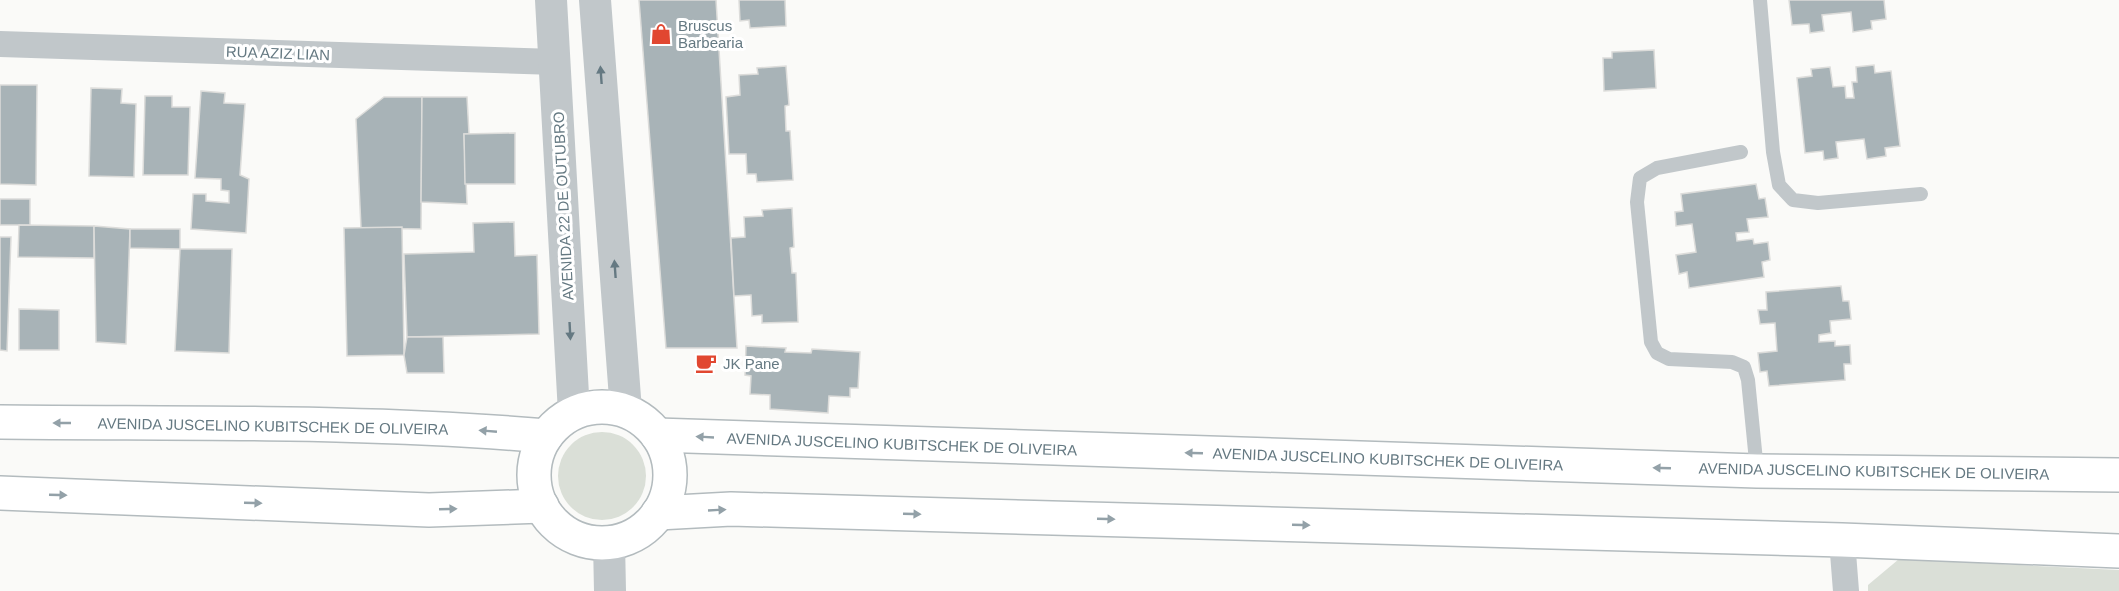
<svg xmlns="http://www.w3.org/2000/svg" width="2119" height="591" font-family="Arial,sans-serif">
	<rect width="100%" height="100%" fill="#fafaf8"/>
	<!-- green -->
	<g fill="#dadfd7">
		<circle cx="602" cy="476" r="44"/>
		<path d="M1899,559L2119,570V591H1868V585Z"/>
	</g>
	<!-- building -->
	<g fill="#a8b3b7" stroke="#dcdcda" stroke-width="1.5">
		<path d="M639,0H716L737,348H666Z"/>
		<path d="M739,0H785L786,26L750,28L749,20L740,21Z"/>
		<path d="M1789,0H1884L1886,19L1871,21L1872,29L1853,32L1851,12L1822,15L1824,31L1810,33L1809,24L1792,25Z"/>
		<path d="M1654,50L1656,88L1604,91L1603,58H1612V52Z"/>
		<path d="M1874,65L1875,73L1891,71L1900,146L1885,148L1886,156L1867,159L1864,139L1836,142L1838,158L1824,160L1823,151L1805,153L1797,78L1812,76L1811,69L1830,67L1833,87L1845,86L1846,98H1854L1852,82H1857L1856,67Z"/>
		<path d="M786,66L789,105L785,106L786,131H790L793,180L757,182L756,174H747L746,154H729L726,97L740,95L739,75L758,74L757,68Z"/>
		<path d="M0,85H37L36,185L0,184Z"/>
		<path d="M91,88L122,89L121,103L136,104L134,177L89,176Z"/>
		<path d="M201,91L225,93L224,103L245,104L240,175L249,179L246,233L191,229L193,194H206V201L229,203V191L221,190V179L195,178Z"/>
		<path d="M145,96H172V107H190L188,175H143Z"/>
		<path d="M384,97H422L421,229L361,228L356,119Z"/>
		<path d="M422,97H467L469,134H464L467,204L421,202Z"/>
		<path d="M515,133V184H465L464,134Z"/>
		<path d="M1756,184L1759,199L1765,198L1768,217L1747,219L1749,232L1736,233L1737,241L1753,239L1754,244L1768,242L1770,260L1762,262L1764,277L1689,288L1687,272L1679,274L1676,255L1696,252L1692,224L1676,226L1675,212L1683,211L1681,194Z"/>
		<rect x="0" y="199" width="30" height="26"/>
		<path d="M792,208L794,247L790,248L792,273H796L798,322L762,323V315L752,316L751,295L734,296L731,238L745,237L744,217L763,216L762,210Z"/>
		<path d="M514,222L515,256L537,255L539,334L407,337L404,254L474,252L473,223Z"/>
		<path d="M19,225L94,226V258L18,257Z"/>
		<path d="M94,226L130,229L126,344L96,342Z"/>
		<path d="M402,227L404,355L347,356L344,228Z"/>
		<path d="M130,229H180V249L130,248Z"/>
		<path d="M0,237H11L7,351L0,350Z"/>
		<path d="M180,249H232L229,353L175,351Z"/>
		<path d="M1841,286L1843,301H1849L1851,319L1830,321L1831,333L1819,335V342L1835,341V346L1850,345L1851,364H1844L1845,380L1769,386L1767,371L1760,372L1758,353L1777,351L1775,323L1760,324L1758,310H1767L1766,292Z"/>
		<path d="M19,309L59,310V350H19Z"/>
		<path d="M407,337H443L444,373H407L404,355Z"/>
		<path d="M746,346L786,348L785,352L811,353L812,349L860,352L858,388H850V397L829,396L828,413L770,409V395L750,394L751,376L745,375Z"/>
	</g>
	<g fill="none" stroke-linecap="round" stroke-linejoin="round">
		<defs>
			<g id="secondary">
				<circle cx="602" cy="475" r="68"/>
				<path d="M0,422C182,424 365,420 546,436"/>
				<path d="M657,435L1757,471L2119,475"/>
				<path d="M0,493L429,510L542,506"/>
				<path d="M658,513L731,509L1842,540L2119,551"/>
			</g>
		</defs>
		<!-- secondary casing -->
		<use href="#secondary" stroke="#b3bbbe" stroke-width="36"/>
		<!-- service -->
		<g stroke="#c1c7ca" stroke-width="14">
			<path d="M1760,0L1773,152L1779,185L1793,200L1818,203L1921,194"/>
			<path d="M1741,152L1657,168L1640,178L1637,202L1651,342L1657,353L1669,359L1732,362L1744,367L1748,380L1757,471"/>
		</g>
		<!-- minor -->
		<g stroke="#c1c7ca" stroke-width="26">
			<path d="M0,44L556,62"/>
			<path d="M1842,540L1846,591"/>
		</g>
		<!-- tertiary -->
		<g stroke="#c1c7ca" stroke-width="32">
			<path d="M551,0L574,413"/>
			<path d="M595,0L626,411"/>
			<path d="M609,542L610,591"/>
		</g>
		<!-- secondary -->
		<use href="#secondary" stroke="#fff" stroke-width="33"/>
	</g>
	<!-- one-way arrows -->
	<defs><path id="oneway-solid" d="M-6-.8H1V-3.2L6.5 0L1 3.2V.8H-6Z" transform="scale(1.5)"/></defs>
	<g fill="#657982">
		<use href="#oneway-solid" transform="translate(601 75) rotate(-94)"/>
		<use href="#oneway-solid" transform="translate(615 269) rotate(-94)"/>
		<use href="#oneway-solid" transform="translate(570 331) rotate(87)"/>
	</g>
	<g fill="#93a1a8">
		<use href="#oneway-solid" transform="translate(62 423) rotate(-180)"/>
		<use href="#oneway-solid" transform="translate(488 431) rotate(-175)"/>
		<use href="#oneway-solid" transform="translate(705 437) rotate(-177)"/>
		<use href="#oneway-solid" transform="translate(1194 453) rotate(-178)"/>
		<use href="#oneway-solid" transform="translate(1662 468) rotate(-178)"/>
		<use href="#oneway-solid" transform="translate(58 495) rotate(2)"/>
		<use href="#oneway-solid" transform="translate(253 503) rotate(2)"/>
		<use href="#oneway-solid" transform="translate(448 509) rotate(-2)"/>
		<use href="#oneway-solid" transform="translate(717 510) rotate(-3)"/>
		<use href="#oneway-solid" transform="translate(912 514) rotate(2)"/>
		<use href="#oneway-solid" transform="translate(1106 519) rotate(2)"/>
		<use href="#oneway-solid" transform="translate(1301 525) rotate(2)"/>
	</g>
	<!-- icons -->
	<defs>
		<symbol id="shop-bare" viewBox="-9 -9 18 18"><path d="M-5-2.5h2.3a2.7 3.5 0 0 1 5.4 0H5L5.5 6h-11ZM-1.5-2.5h3a1.5 2.3 0 0 0-3 0Z" fill="#e14730" stroke="#fff" stroke-width="2.5" paint-order="stroke"/></symbol>
		<symbol id="cafe-bare" viewBox="-9 -9 18 18"><path d="M-5.5-4.5H6V0H3Q3 3.5 0 3.5H-2.5Q-5.5 3.5-5.5 0ZM3-3.2v2h1.7v-2ZM-6 4.5H4V6H-6Z" fill="#e14730" stroke="#fff" stroke-width="2.5" paint-order="stroke"/></symbol>
	</defs>
	<g fill-rule="evenodd">
		<use href="#shop-bare" x="646" y="19" width="30" height="30"/>
		<use href="#cafe-bare" x="691" y="348" width="30" height="30"/>
	</g>
	<g text-anchor="middle" dominant-baseline="central" stroke-width="6" stroke-linejoin="round" paint-order="stroke">
		<!-- poi labels -->
		<g font-size="15" fill="#657982" stroke="#fff" text-anchor="start">
			<text x="678" y="25">Bruscus<tspan x="678" dy="17">Barbearia</tspan></text>
			<text x="723" y="363">JK Pane</text>
		</g>
		<!-- street labels -->
		<g font-size="15" fill="#657982" stroke="#fff">
			<text transform="translate(278 53) rotate(2)">RUA AZIZ LIAN</text>
			<text transform="translate(563 206) rotate(-93)">AVENIDA 22 DE OUTUBRO</text>
			<text transform="translate(273 426) rotate(1)">AVENIDA JUSCELINO KUBITSCHEK DE OLIVEIRA</text>
			<text transform="translate(902 444) rotate(2)">AVENIDA JUSCELINO KUBITSCHEK DE OLIVEIRA</text>
			<text transform="translate(1388 459) rotate(2)">AVENIDA JUSCELINO KUBITSCHEK DE OLIVEIRA</text>
			<text transform="translate(1874 471) rotate(1)">AVENIDA JUSCELINO KUBITSCHEK DE OLIVEIRA</text>
		</g>
	</g>
</svg>
